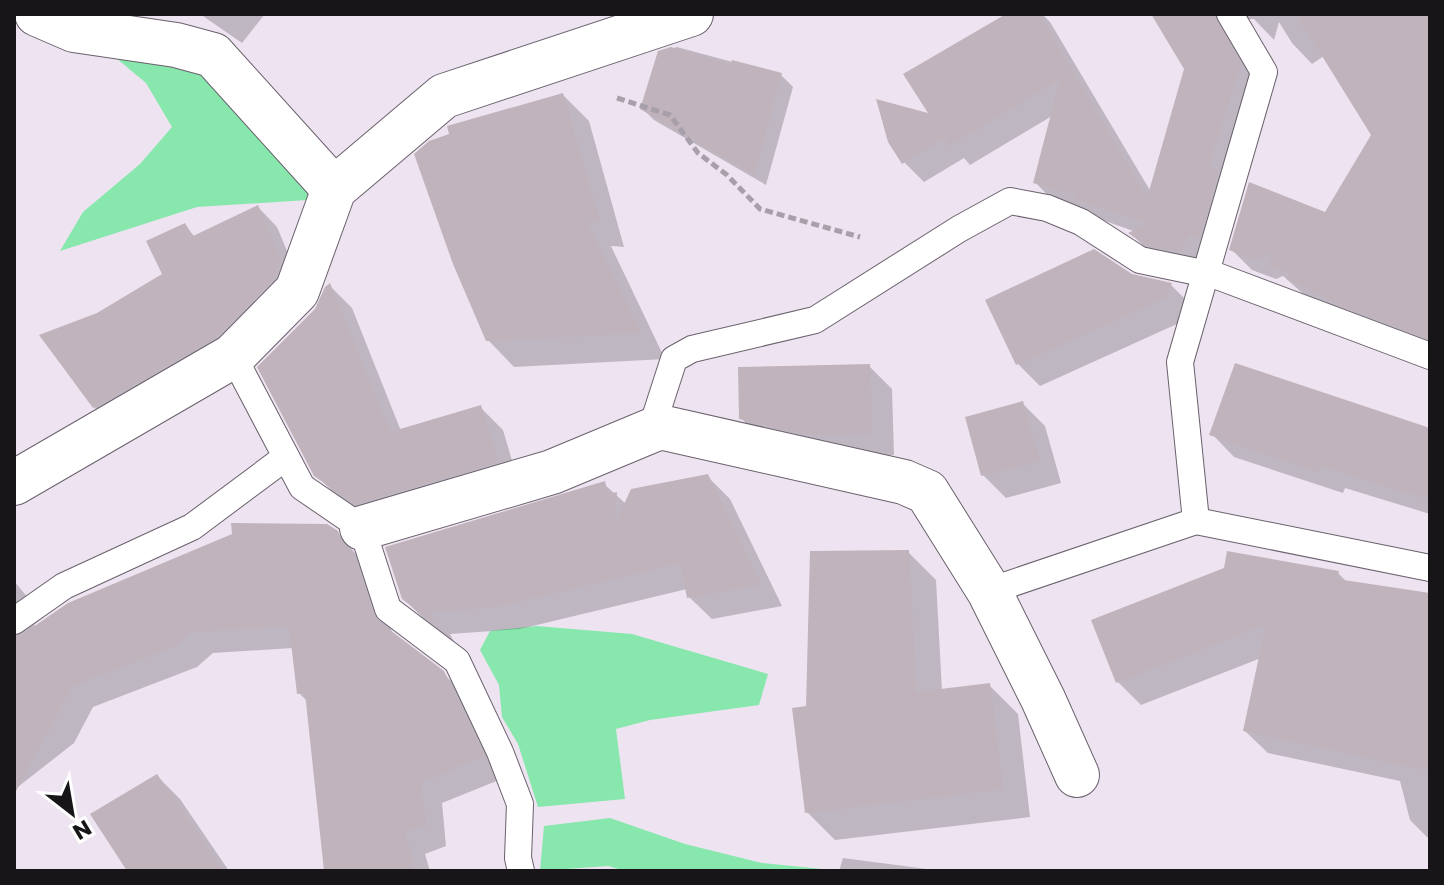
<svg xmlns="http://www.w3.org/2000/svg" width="1444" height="885" font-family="Poppins,sans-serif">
	<rect width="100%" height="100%" fill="#eee4f1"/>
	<!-- green -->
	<g fill="#88e7ad">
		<path d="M104,48L205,73L323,199L197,207L60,251L83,212L140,164L172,127L146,83Z"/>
		<path d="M537,626L632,634L768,674L759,705L650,720L616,729L625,799L538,807L518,744L502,717L499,685L480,650L490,631Z"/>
		<path d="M610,818L685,844L762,863L823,869L625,871L608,866L540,871L544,826Z"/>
	</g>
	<!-- shadow -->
	<g fill="#0003">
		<path d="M200,14H265L242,43Z"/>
		<path d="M1010,14H1042L1050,22L1151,192L1186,69L1153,14H1430V350L1309,299L1283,276L1276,279L1252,270L1231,249L1326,215L1373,135L1324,56L1312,64L1292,43L1279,22L1274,40L1254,19H1243L1260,85L1202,271L1151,253L1131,234L1136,232L1055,203L1035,182L1052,116L970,165L964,158L924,182L904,162L932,116Z"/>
		<path d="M677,47L781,75L793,87L766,185L654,120L642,108L659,53Z"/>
		<path d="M563,95L589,121L624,247L611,246L665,359L514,367L488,340Z"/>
		<path d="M258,207L277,227L300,282L114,427L94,407L98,315L164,275L184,225L195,237Z"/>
		<path d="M1131,276L1171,285L1192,306L1188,319L1040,386L1018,364Z"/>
		<path d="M330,286L352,308L401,431L480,407L503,430L519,484L379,526L339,498L316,475V310Z"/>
		<path d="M869,366L892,389L894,455L834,457L764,441L741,418Z"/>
		<path d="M1022,403L1045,426L1061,483L1006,498L983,475Z"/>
		<path d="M1430,430V514L1345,488L1343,493L1234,457L1212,434Z"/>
		<path d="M707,476L730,499L782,606L712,619L689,597L687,589L520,629L450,634L454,642L427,622L403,598L604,484L626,504Z"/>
		<path d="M337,532L373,574L393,635L443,673L465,695L504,778L442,803L446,846L425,854L430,871H326L308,702L299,693L293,648L213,653L197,667L93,707L74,743L14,790V581L44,617L34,625L36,627Z"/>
		<path d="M908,552L936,580L942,691L989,685L1018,714L1030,817L835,840L807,812Z"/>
		<path d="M1338,573L1348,583L1430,595V840L1410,820L1400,781L1268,753L1245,731L1261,658L1141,705L1118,682L1094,622Z"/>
		<path d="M157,776L180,799L229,871H130Z"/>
		<path d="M843,858L942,871H839Z"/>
	</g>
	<!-- building -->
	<g fill="#c1b3bc">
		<path d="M1006,14H1039L1147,198L1184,69L1151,14H1214L1241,64L1209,166L1219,170L1199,238L1188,234L1182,252L1146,245L1128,233L1149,223L1074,199L1075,195L1033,183L1060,79L949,146L944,138L902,164L888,142L876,99L928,113L903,74Z"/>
		<path d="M1296,14H1430V339L1344,307L1287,279L1290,273L1269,265L1274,252L1255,260L1229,250L1249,182L1325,212L1371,135Z"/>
		<path d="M671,47L731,65L732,60L782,73L754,175L640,109L658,51Z"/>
		<path d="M563,93L600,222L587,221L641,333L486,341L453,264L414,154L429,141L449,134L447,126Z"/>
		<path d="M258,205L281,261L275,277L218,336L93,408L39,335L97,313L162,274L146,241L185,223L193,236Z"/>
		<path d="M1094,249L1132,274L1172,283L1167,297L1016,365L985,300Z"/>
		<path d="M330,283L390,432L481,405L498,462L355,504L314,476L257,367L315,309L325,287Z"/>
		<path d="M1235,363L1430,428V500L1322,466L1320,472L1209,435Z"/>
		<path d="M870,364L872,433L810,435L739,419L738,367Z"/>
		<path d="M1023,401L1040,461L981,476L965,417Z"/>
		<path d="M708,474L761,584L687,598L680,563L496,607L429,612L435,624L402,599L385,547L605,481L608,494L617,492L614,526L631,489Z"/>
		<path d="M231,523L327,524L338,531L344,546L352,550L373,614L378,621L444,671L484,756L421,782L426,825L405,832L415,871H324L305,693L297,694L289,626L191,632L175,646L72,686L14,795V637L23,634L68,603L232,534Z"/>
		<path d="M909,550L916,692L990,683L1003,789L805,813L792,708L806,706L810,551Z"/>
		<path d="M1227,551L1339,571L1337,579L1430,593V771L1243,731L1266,624L1116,683L1091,620L1224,568Z"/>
		<path d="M157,774L224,871H127L90,814Z"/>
	</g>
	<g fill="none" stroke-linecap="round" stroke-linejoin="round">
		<defs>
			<g id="service">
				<path d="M233,356L302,487L362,528L388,609L457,661L500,752L520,804L518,858L521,871"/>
				<path d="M651,430L674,359L692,349L815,320L959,229L1010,201L1047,208L1081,222L1140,260L1217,276L1430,356"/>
				<path d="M1196,521L1430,568"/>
				<path d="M989,591L1196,521L1180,362L1264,72L1230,14"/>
				<path d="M14,621L64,586L192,527L286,457"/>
			</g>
			<g id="minor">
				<path d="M37,14L74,30L176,45L213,55L334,189"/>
				<path d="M14,483L233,356L297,291L334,189L444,96L691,14"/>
				<path d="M362,528L552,472L660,427L904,482L927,492L989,591L1043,699L1077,775"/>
			</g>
		</defs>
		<!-- service casing -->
		<use href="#service" stroke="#6a616c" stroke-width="28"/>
		<!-- minor casing -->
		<use href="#minor" stroke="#6a616c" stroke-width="46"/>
		<!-- path -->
		<path stroke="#a79fa9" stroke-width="5" stroke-dasharray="8 4" stroke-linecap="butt" d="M617,98L670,115L698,153L727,175L760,209L860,237"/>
		<!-- service -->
		<use href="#service" stroke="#fff" stroke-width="26"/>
		<!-- minor -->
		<use href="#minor" stroke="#fff" stroke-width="44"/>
	</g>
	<!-- border -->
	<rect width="1444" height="885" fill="none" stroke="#181519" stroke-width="32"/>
	<!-- north arrow -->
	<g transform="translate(72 813) rotate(149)" stroke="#ffffff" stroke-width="6" paint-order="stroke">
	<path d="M0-6L14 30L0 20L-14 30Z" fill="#181519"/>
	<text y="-12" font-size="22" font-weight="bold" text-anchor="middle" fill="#181519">N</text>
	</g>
</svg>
